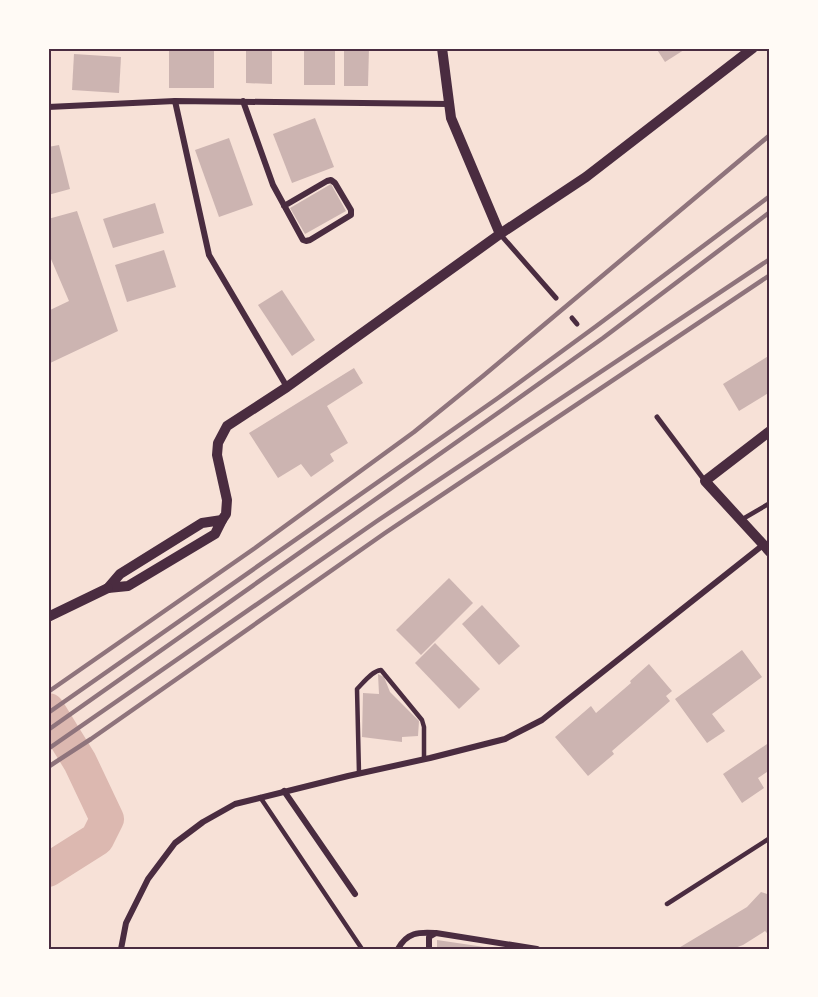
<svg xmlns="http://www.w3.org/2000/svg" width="818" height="997" font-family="'PT Serif',serif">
	<rect width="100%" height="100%" fill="#f7e1d7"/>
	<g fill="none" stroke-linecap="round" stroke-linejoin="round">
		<!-- river -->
		<path stroke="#dcb8b0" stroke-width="34" d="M48,710L80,762L107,819L97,839L48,870"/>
	</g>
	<!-- building -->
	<g fill="#ccb4b1">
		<rect x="169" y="48" width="45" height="40"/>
		<path d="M246,48H272V84L246,83Z"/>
		<rect x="304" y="48" width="31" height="37"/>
		<path d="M344,48H369L368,86H344Z"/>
		<path d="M656,48H687L665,62Z"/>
		<path d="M74,54L121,57L119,93L72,90Z"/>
		<path d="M315,118L334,167L292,183L273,134Z"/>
		<path d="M229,138L253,205L219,217L195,150Z"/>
		<path d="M59,145L70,189L48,195V147Z"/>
		<path d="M331,184L346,211L305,234L290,208Z"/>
		<path d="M155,203L164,233L113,248L103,219Z"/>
		<path d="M77,211L118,331L48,364V311L69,301L48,252V219Z"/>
		<path d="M164,250L176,287L127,302L115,265Z"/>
		<path d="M282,290L315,340L292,356L258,305Z"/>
		<path d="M770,355V392L739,411L723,384Z"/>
		<path d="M354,368L363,383L327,406L348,443L330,454L334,461L311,477L301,464L278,478L249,433Z"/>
		<path d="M449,578L473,603L421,655L396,630Z"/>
		<path d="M482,605L520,646L499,665L462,624Z"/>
		<path d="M435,643L480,689L459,709L415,663Z"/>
		<path d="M742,650L762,677L712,714L725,731L707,743L675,699Z"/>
		<path d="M649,664L672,691L666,696L670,701L612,751L614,754L588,776L555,737L591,706L596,713L631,683L630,681Z"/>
		<path d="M378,674L384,677L390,692L419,721L418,736L402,737V742L362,737L363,693L379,694Z"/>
		<path d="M770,742V770L758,778L764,788L742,803L723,774Z"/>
		<path d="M761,892L770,895V936L765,931L743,945L732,949H677L747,907Z"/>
		<path d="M437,940L491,948V949H437Z"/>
	</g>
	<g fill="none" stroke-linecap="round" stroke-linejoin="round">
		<!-- service -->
		<g stroke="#4a2c40" stroke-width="4.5">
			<path d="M741,520L770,503"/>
			<path d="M359,773L357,689C364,682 372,671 381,670L422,720L424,727V759"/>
			<path d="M260,797L362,949"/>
			<path d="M667,904L770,838"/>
		</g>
		<!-- pedestrian -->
		<g stroke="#4a2c40" stroke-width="5">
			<path d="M500,234L556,298"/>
			<path d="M572,318L577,324"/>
			<path d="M657,417L705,481"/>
		</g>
		<!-- minor -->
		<g stroke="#4a2c40" stroke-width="6">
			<path d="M175,101L209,255L287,387"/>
			<path d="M243,101L273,185L303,240L306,241L310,240L351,215V210L335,183L331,180L327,181L284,206"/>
			<path d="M48,107L175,101L449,104"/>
			<path d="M284,791L355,894"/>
			<path d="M121,949L126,923L148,879L175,843L203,822L235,804L348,776L430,758L505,739L542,720L763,545"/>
			<path d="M398,949C407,932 419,932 435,933"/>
			<path d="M429,949V937L436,933L537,949"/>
		</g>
		<!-- tertiary -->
		<g stroke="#4a2c40" stroke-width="10">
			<path d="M442,48L451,118L500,234"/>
			<path d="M770,431L705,481L770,552"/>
			<path d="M222,520L226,514L227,500L217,455L218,443L227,426L287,387L500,234L586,177L753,48"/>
			<path d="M222,520L215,534L128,586L108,588L120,574L202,523Z"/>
			<path d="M48,617L108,588"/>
		</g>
		<!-- rail -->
		<g stroke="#8f747c" stroke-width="4.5">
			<path d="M48,692L255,548L414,432L483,376L770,135"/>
			<path d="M48,713L498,398L595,327L770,196"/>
			<path d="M48,730L505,408L603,338L770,212"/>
			<path d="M48,749L377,521L770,259"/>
			<path d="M48,767L91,739L385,533L770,275"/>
		</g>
	</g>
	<!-- border -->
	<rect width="818" height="997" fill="none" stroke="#fffaf5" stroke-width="99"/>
	<rect x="50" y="50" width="718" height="898" fill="none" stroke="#4a2c40" stroke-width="2"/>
</svg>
